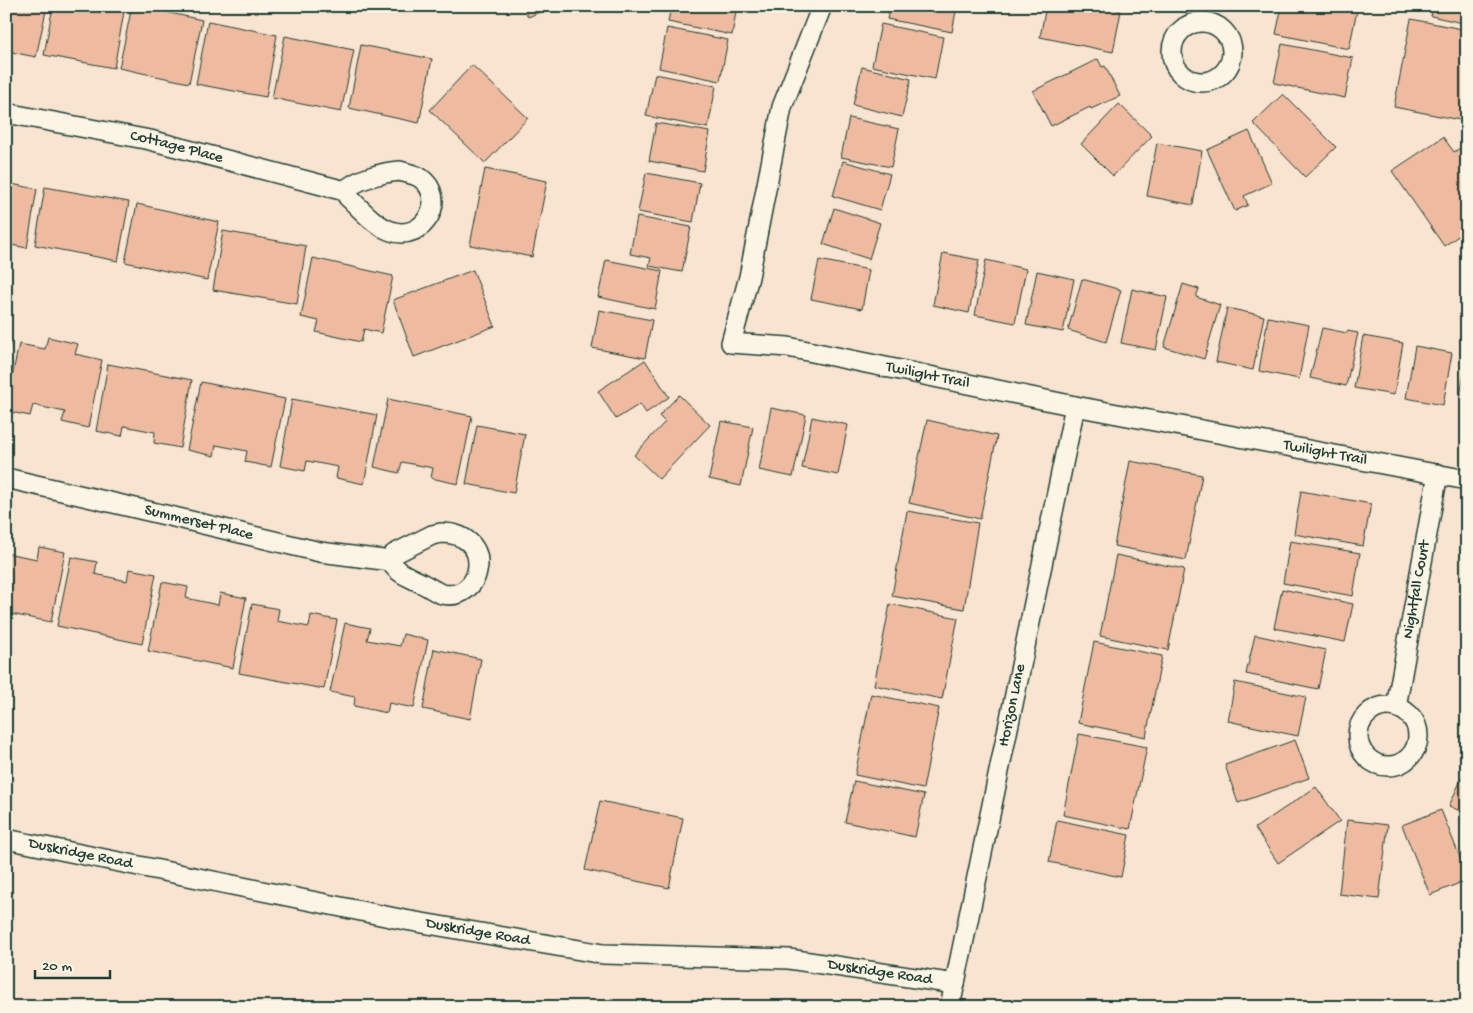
<svg xmlns="http://www.w3.org/2000/svg" width="1473" height="1013" font-family="'Gochi Hand',sans-serif">
	<rect width="100%" height="100%" fill="#f8e4d0"/>
	<filter id="ink" filterUnits="userSpaceOnUse"><feTurbulence type="fractalNoise" baseFrequency=".02" numOctaves="2"/><feDisplacementMap in="SourceGraphic" scale="10" xChannelSelector="R" yChannelSelector="G"/><feConvolveMatrix kernelMatrix="1 2 1 2 8 2 1 2 1" color-interpolation-filters="sRGB"/></filter>
	<g filter="url(#ink)">
		<!-- building -->
		<g fill="#efbba0" stroke="#1f3d34">
			<path d="M6,6H47L36,57L6,51Z"/>
			<path d="M53,6H125L114,68L44,55Z"/>
			<path d="M132,6H138L202,20L189,83L119,68Z"/>
			<path d="M523,6H546L547,9L528,17Z"/>
			<path d="M671,6H737L732,35L668,22Z"/>
			<path d="M890,6H957L952,32L887,19Z"/>
			<path d="M1046,6H1099L1121,11L1113,52L1040,37Z"/>
			<path d="M1282,6H1340L1357,10L1349,49L1276,34Z"/>
			<path d="M1433,6H1467V24L1431,16Z"/>
			<path d="M1411,19L1467,30V110L1465,121L1394,107Z"/>
			<path d="M208,21L277,35L266,97L196,84Z"/>
			<path d="M881,24L943,37L935,79L872,66Z"/>
			<path d="M667,28L728,40L720,81L659,68Z"/>
			<path d="M285,36L354,50L341,112L272,98Z"/>
			<path d="M1282,44L1353,58L1345,98L1274,83Z"/>
			<path d="M361,45L432,59L419,123L349,108Z"/>
			<path d="M1098,59L1102,67L1105,66L1120,96L1091,109L1090,107L1051,126L1033,91Z"/>
			<path d="M472,65L528,118L485,163L430,110Z"/>
			<path d="M862,67L911,79L902,117L853,105Z"/>
			<path d="M655,74L716,86L708,128L646,116Z"/>
			<path d="M1283,94L1336,147L1305,177L1253,123Z"/>
			<path d="M1119,104L1152,136L1113,176L1081,144Z"/>
			<path d="M849,118L899,129L891,167L841,157Z"/>
			<path d="M656,123L710,132L703,171L649,161Z"/>
			<path d="M1249,131L1272,183L1244,196L1248,205L1235,211L1207,150Z"/>
			<path d="M1443,137L1454,152L1463,146L1467,152V230L1444,246L1392,171Z"/>
			<path d="M1157,143L1202,151L1193,205L1147,196Z"/>
			<path d="M843,161L890,174L880,210L833,196Z"/>
			<path d="M485,169L547,181L532,257L470,245Z"/>
			<path d="M646,173L700,183L693,222L638,212Z"/>
			<path d="M6,183L37,189L27,248L6,244Z"/>
			<path d="M45,187L129,202L118,261L35,245Z"/>
			<path d="M137,204L219,222L207,280L125,262Z"/>
			<path d="M834,208L880,223L869,259L823,244Z"/>
			<path d="M637,217L691,227L682,272L649,266L651,258L630,254Z"/>
			<path d="M223,231L306,246L297,304L213,290Z"/>
			<path d="M943,253L979,260L969,313L933,305Z"/>
			<path d="M313,258L393,276L381,333L364,329L361,342L316,332L319,321L301,317Z"/>
			<path d="M606,260L662,271L655,309L598,297Z"/>
			<path d="M819,260L869,270L862,309L811,299Z"/>
			<path d="M986,260L1026,269L1015,323L975,315Z"/>
			<path d="M473,270L495,326L414,357L393,300Z"/>
			<path d="M1037,271L1074,279L1063,332L1026,325Z"/>
			<path d="M1082,279L1121,290L1106,342L1068,330Z"/>
			<path d="M1183,284L1199,289L1196,297L1220,305L1204,359L1164,347Z"/>
			<path d="M1132,289L1167,297L1156,350L1121,343Z"/>
			<path d="M1227,308L1264,316L1253,370L1216,362Z"/>
			<path d="M599,310L652,320L645,358L592,348Z"/>
			<path d="M1268,317L1309,325L1299,379L1259,371Z"/>
			<path d="M1322,328L1347,333V331L1358,333L1346,386L1310,378Z"/>
			<path d="M1363,336L1403,343L1394,395L1354,388Z"/>
			<path d="M48,337L78,344L75,354L102,360L88,428L62,422L65,412L33,405L30,416L6,411V405L19,344L45,349Z"/>
			<path d="M6,341L11,342L6,367Z"/>
			<path d="M1415,346L1452,353L1443,405L1406,398Z"/>
			<path d="M1467,358V396L1460,395Z"/>
			<path d="M645,360L669,397L646,413L640,404L616,419L598,391Z"/>
			<path d="M108,364L192,380L180,448L154,443L155,432L124,426L122,436L96,431Z"/>
			<path d="M201,382L285,399L271,467L245,462L247,451L216,445L214,456L187,450Z"/>
			<path d="M679,395L710,425L659,479L634,455L665,422L659,416Z"/>
			<path d="M292,399L377,415L364,484L336,478L338,467L307,461L305,471L280,466Z"/>
			<path d="M388,399L472,416L458,484L431,478L433,468L402,462L399,473L374,467Z"/>
			<path d="M771,408L806,415L793,477L759,470Z"/>
			<path d="M812,417L848,425L838,475L802,468Z"/>
			<path d="M927,420L997,436L980,519L909,503Z"/>
			<path d="M721,421L753,427L741,486L709,479Z"/>
			<path d="M477,425L525,434L514,493L466,484Z"/>
			<path d="M1130,461L1202,475L1186,560L1114,546Z"/>
			<path d="M1301,491L1371,504L1363,546L1294,534Z"/>
			<path d="M907,511L978,523L964,609L892,596Z"/>
			<path d="M1290,541L1360,553L1353,596L1283,583Z"/>
			<path d="M39,547L65,552L51,622L6,613V553L37,559Z"/>
			<path d="M1116,555L1184,569L1168,650L1100,636Z"/>
			<path d="M71,557L97,562L95,574L127,581L129,569L156,574L142,644L57,626Z"/>
			<path d="M162,582L188,587L186,598L218,605L220,593L246,598L233,668L148,651Z"/>
			<path d="M1282,589L1353,604L1345,642L1274,628Z"/>
			<path d="M252,604L279,609L277,621L309,627L311,615L337,620L324,689L239,673Z"/>
			<path d="M890,604L958,618L942,699L874,685Z"/>
			<path d="M345,623L370,628L367,640L400,646L403,634L428,640L414,708L389,703L387,713L354,706L355,697L330,692Z"/>
			<path d="M1255,635L1326,650L1318,689L1246,674Z"/>
			<path d="M1094,642L1162,656L1146,737L1078,723Z"/>
			<path d="M434,649L481,659L470,719L423,709Z"/>
			<path d="M1235,682L1306,697L1298,736L1228,721Z"/>
			<path d="M871,694L939,708L923,789L855,775Z"/>
			<path d="M1467,696V717H1463Z"/>
			<path d="M1079,734L1147,747L1130,829L1063,815Z"/>
			<path d="M1295,740L1309,778L1238,803L1225,765Z"/>
			<path d="M1465,771L1467,772V814L1449,806Z"/>
			<path d="M854,781L924,795L915,837L845,822Z"/>
			<path d="M1316,787L1340,821L1278,863L1255,828Z"/>
			<path d="M600,801L683,818L669,888L585,870Z"/>
			<path d="M1441,810L1467,875V880L1430,895L1402,825Z"/>
			<path d="M1057,820L1129,835L1121,877L1049,862Z"/>
			<path d="M1347,820L1388,825L1379,899L1339,894Z"/>
		</g>
		<g fill="none" stroke-linecap="round" stroke-linejoin="round">
			<defs>
				<g id="minor">
					<path id="s1" d="M822,6L782,107L749,277L731,343L788,347L1075,406L1467,480"/>
					<circle cx="1202" cy="52" r="30"/>
					<path id="s2" d="M6,113L150,140L345,191"/>
					<path d="M400,171C406,173 413,174 419,177C450,197 424,243 391,231C374,225 361,209 348,197L345,191C355,179 385,172 400,171Z"/>
					<path id="s3" d="M6,478L178,518L320,552L391,561"/>
					<path d="M441,533C497,533 483,603 442,594C435,592 428,586 421,583C410,577 396,573 391,561L394,554L432,535Z"/>
					<circle cx="1388" cy="736" r="30"/>
					<path id="s4" d="M1396,707L1432,506L1438,474"/>
					<path id="s5" d="M6,839L405,920L603,954L789,959L955,984"/>
					<path id="s6" d="M950,1007L1075,406"/>
				</g>
			</defs>
			<!-- minor casing -->
			<use href="#minor" stroke="#1f3d34" stroke-width="22"/>
			<!-- minor -->
			<use href="#minor" stroke="#fcf5e5" stroke-width="19"/>
		</g>
	</g>
	<g text-anchor="middle" dominant-baseline="central" stroke-width="4" stroke-linejoin="round" paint-order="stroke">
		<!-- street labels -->
		<g font-size="16" fill="#1f3d34" stroke="#fcf5e5">
			<text stroke="none"><textPath href="#s2" startOffset="174">Cottage Place</textPath></text>
			<text stroke="none"><textPath href="#s1" startOffset="550">Twilight Trail</textPath></text>
			<text stroke="none"><textPath href="#s1" startOffset="955">Twilight Trail</textPath></text>
			<text stroke="none"><textPath href="#s3" startOffset="198">Summerset Place</textPath></text>
			<text stroke="none"><textPath href="#s4" startOffset="119">Nightfall Court</textPath></text>
			<text stroke="none"><textPath href="#s6" startOffset="308">Horizon Lane</textPath></text>
			<text stroke="none"><textPath href="#s5" startOffset="76">Duskridge Road</textPath></text>
			<text stroke="none"><textPath href="#s5" startOffset="481">Duskridge Road</textPath></text>
			<text stroke="none"><textPath href="#s5" startOffset="886">Duskridge Road</textPath></text>
		</g>
	</g>
	<!-- margin -->
	<rect width="1473" height="1013" fill="none" stroke="#fcf5e5" stroke-width="25"/>
	<rect x="12" y="12" width="1448" height="988" fill="none" stroke="#1f3d34" stroke-width="2" filter="url(#ink)"/>
	<!-- scale -->
	<path d="M35 970v8h75v-8" fill="none" stroke="#1f3d34" stroke-width="2.5"/>
	<text x="42" y="970" font-size="15" fill="#1f3d34" stroke="#fcf5e5" stroke-width="4" paint-order="stroke">20 m</text>
</svg>
